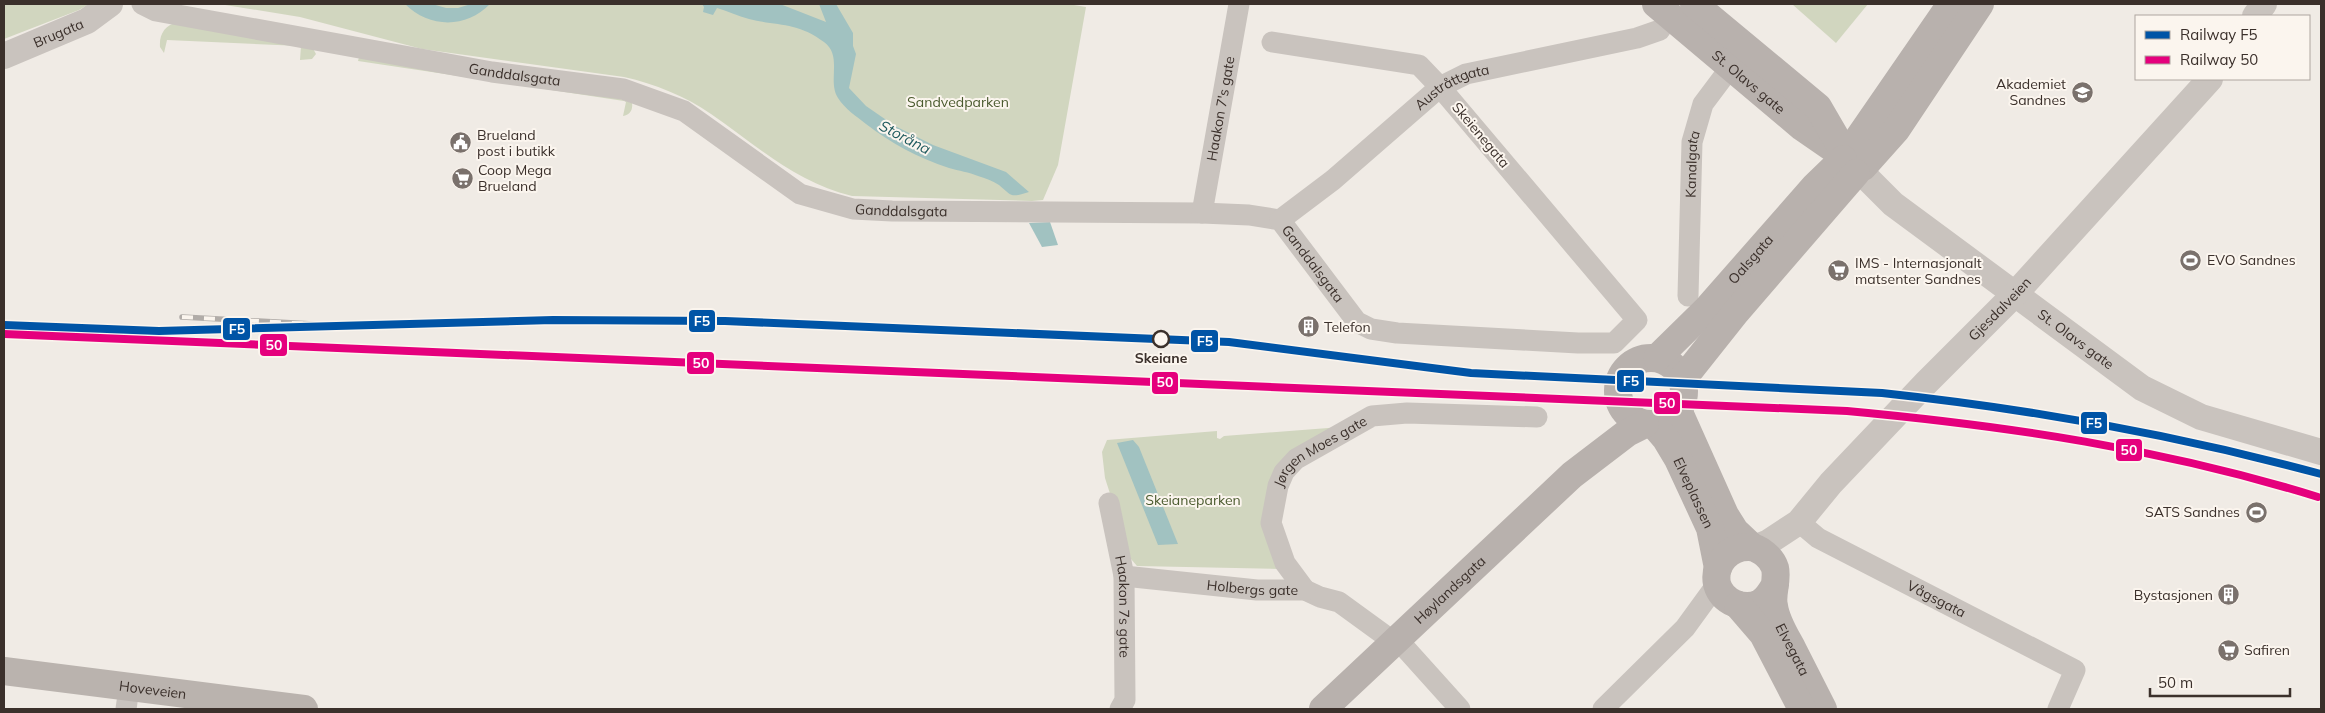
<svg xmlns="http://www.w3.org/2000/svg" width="2325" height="713" font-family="Mulish,sans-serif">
	<rect width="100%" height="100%" fill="#f0ebe5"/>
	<!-- green -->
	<g fill="#d1d6bf">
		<path d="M4,4H89L79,10L4,39Z"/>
		<path d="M219,4H1068L1086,7L1058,165L1043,200L1032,201L852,196C797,183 757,146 711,114C685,96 655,84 624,77L422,49L300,17Z"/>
		<path d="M1792,4H1868L1836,43Z"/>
		<path d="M178,22L298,41L311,45L316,54L312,59L300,60L301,46L167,40L164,53L160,47C159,34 165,25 178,22Z"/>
		<path d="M359,57L609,95L632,103C633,110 630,115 623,116L626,102L624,101L358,61Z"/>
		<path d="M1341,427L1281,469L1280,569L1137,566L1131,559L1105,478L1102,452L1107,440L1217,431V438L1220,439L1224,436Z"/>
	</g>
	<!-- water -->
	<g fill="#a1c2c1">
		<path d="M405,4H432L446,8H458L471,4H490C466,29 429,28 405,4Z"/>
		<path d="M702,4H780L826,22L819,4H836L853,33V46L856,54L849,88L866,106L895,126L933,145L1006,172L1029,192C1010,198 1012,196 999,185C993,181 985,178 978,176C969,172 959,171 949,168C918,158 891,143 866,124C856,116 845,109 838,98C827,81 843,56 824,42C798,22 777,26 749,19C738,16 727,11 717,8L713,15L703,12L704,7Z"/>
		<path d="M1050,222L1058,245L1042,247L1029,223Z"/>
		<path d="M1133,440L1139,447L1178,544L1158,545L1117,443Z"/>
	</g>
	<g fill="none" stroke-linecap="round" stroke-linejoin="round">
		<!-- minor -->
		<g stroke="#c9c3be" stroke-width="21">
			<path id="s1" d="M142,4L156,11L492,72L623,89L684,111L800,194L853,209L892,211L1202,213L1249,215L1280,220L1357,322L1371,329L1397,333L1578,343H1614L1637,320L1440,87L1419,65L1272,42"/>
			<path id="s2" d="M1202,213L1239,4"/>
			<path id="s3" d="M1280,220L1333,180L1440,87L1466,74L1637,38L1660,30"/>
			<path id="s4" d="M1688,296L1692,142L1703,104L1739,56"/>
			<path id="s5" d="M1109,503L1124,576L1125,700L1120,709"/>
			<path id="s6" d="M1799,522L1818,538L2075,670L2058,709"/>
			<path id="s7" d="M1124,576L1257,590H1305L1320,597L1339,602L1394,642"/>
			<path id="s8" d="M1305,590L1285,563L1271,523L1278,486L1284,472L1296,459L1372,416L1407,413L1537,417"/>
			<path d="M1406,649L1460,709"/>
			<path d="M126,709L129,688"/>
			<path d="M1603,709L1685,628L1717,584"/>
		</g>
		<!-- tertiary -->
		<g stroke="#c9c3be" stroke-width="26">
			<path d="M2255,16L2264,4"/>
			<path id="s9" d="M4,56L87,21L110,4"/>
			<path id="s10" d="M1860,171L1893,204L2142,388L2201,417L2321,452"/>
			<path id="s11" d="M1754,548L1767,543L1799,522L1831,483L1926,383L2014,295L2210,79"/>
		</g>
		<!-- secondary -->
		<path stroke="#bab3ae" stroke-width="28" id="s12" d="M4,671L304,709"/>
		<!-- primary -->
		<g stroke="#b8b1ad" stroke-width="28">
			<path id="s13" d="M1656,4L1802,127L1844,156"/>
			<path d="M1694,4L1818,107L1843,150"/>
			<path d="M1849,152L1951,4"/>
			<path d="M1863,167L1896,130L1980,4"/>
			<circle cx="1651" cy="391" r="33"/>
			<path id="s14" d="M1657,358L1707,309L1815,186L1843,159"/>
			<path d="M1682,380L1736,312L1856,173"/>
			<path d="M1678,410L1725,515L1735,531L1752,547"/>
			<path id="s15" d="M1654,425L1666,439L1678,459L1710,528L1718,568"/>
			<path id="s16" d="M1775,585C1771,592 1767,599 1760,603C1744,611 1722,602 1717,584C1713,563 1730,546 1750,547C1760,548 1772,558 1775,568C1778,581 1771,594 1774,606C1776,621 1785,635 1792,648C1802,668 1813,689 1823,709"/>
			<path d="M1738,605L1763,634L1802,709"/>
			<path id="s17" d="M1323,709L1572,475L1627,433L1645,424"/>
		</g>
		<defs>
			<path id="rail" d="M182,317L350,326"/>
		</defs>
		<!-- rail casing -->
		<use href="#rail" stroke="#b1aca8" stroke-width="5.5"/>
		<!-- rail -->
		<use href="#rail" stroke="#fbf5ee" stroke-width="4" stroke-dasharray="11" stroke-linecap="butt"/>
		<defs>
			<path id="rail-1" d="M4,325L159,331L553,320L725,321L1229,342L1471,373L1882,393C2031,409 2177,435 2321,474"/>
			<path id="rail-2" d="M4,334L1847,411C2009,426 2163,449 2318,497"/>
		</defs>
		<!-- rail-1 casing -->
		<use href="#rail-1" stroke="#fbf5ee" stroke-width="11"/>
		<!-- rail-2 casing -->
		<use href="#rail-2" stroke="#fbf5ee" stroke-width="11"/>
		<!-- rail-1 -->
		<use href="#rail-1" stroke="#0054a6" stroke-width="8"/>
		<!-- rail-2 -->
		<use href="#rail-2" stroke="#e5007d" stroke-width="8"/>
	</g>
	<!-- icons -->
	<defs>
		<symbol id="school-disc" viewBox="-11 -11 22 22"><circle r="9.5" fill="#7a716c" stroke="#fbf5ee"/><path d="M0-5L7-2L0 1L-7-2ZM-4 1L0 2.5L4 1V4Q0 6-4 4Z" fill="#fff"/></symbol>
		<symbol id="civic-disc" viewBox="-11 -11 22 22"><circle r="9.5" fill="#7a716c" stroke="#fbf5ee"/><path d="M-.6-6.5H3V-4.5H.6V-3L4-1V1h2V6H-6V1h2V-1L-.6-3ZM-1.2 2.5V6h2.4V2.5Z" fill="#fff"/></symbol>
		<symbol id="supermarket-disc" viewBox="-11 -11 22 22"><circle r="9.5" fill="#7a716c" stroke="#fbf5ee"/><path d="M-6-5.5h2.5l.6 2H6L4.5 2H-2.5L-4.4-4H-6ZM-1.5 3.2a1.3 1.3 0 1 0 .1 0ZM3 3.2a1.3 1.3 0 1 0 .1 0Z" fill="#fff"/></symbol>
		<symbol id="stadium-disc" viewBox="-11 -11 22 22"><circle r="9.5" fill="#7a716c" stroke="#fbf5ee"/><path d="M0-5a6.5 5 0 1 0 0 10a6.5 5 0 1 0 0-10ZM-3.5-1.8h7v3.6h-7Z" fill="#fff"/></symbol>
		<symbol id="building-disc" viewBox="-11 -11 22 22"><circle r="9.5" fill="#7a716c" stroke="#fbf5ee"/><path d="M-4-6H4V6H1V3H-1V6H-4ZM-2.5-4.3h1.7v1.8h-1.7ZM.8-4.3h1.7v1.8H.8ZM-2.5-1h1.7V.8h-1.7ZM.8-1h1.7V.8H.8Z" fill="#fff"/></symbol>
	</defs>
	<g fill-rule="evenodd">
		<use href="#school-disc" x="2070" y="80" width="25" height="25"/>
		<use href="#civic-disc" x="448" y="130" width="25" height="25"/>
		<use href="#supermarket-disc" x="450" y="166" width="25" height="25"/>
		<use href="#stadium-disc" x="2178" y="248" width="25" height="25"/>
		<use href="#supermarket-disc" x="1826" y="258" width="25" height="25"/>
		<use href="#building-disc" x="1296" y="314" width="25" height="25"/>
		<use href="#stadium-disc" x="2244" y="500" width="25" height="25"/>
		<use href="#building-disc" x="2216" y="582" width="25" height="25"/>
		<use href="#supermarket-disc" x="2216" y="638" width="25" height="25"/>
	</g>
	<!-- markers -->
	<circle fill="#fbf5ee" stroke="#3b302b" stroke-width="2.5" cx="1161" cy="339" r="8"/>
	<g text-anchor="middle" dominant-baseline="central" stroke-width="4" stroke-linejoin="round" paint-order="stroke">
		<!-- street labels -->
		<g font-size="14" fill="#3b302b" stroke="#fbf5ee">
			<text stroke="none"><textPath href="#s9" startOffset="59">Brugata</textPath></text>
			<text stroke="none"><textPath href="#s1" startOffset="380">Ganddalsgata</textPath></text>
			<text stroke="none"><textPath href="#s13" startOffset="121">St. Olavs gate</textPath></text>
			<text stroke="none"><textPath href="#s3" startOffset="219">Austråttgata</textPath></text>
			<text stroke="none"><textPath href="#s2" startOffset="106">Haakon 7's gate</textPath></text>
			<text transform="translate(1481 135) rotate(50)">Skeienegata</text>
			<text stroke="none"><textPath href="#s4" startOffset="132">Kanalgata</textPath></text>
			<text stroke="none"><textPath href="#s1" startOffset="800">Ganddalsgata</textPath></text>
			<text stroke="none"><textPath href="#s14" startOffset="136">Oalsgata</textPath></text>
			<text stroke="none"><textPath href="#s1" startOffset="1234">Ganddalsgata</textPath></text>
			<text stroke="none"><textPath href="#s11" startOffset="345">Gjesdalveien</textPath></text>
			<text stroke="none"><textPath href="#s10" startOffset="274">St. Olavs gate</textPath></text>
			<text stroke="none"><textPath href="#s8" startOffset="170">Jørgen Moes gate</textPath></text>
			<text stroke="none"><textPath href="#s15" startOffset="79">Elveplassen</textPath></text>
			<text stroke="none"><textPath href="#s7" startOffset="129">Holbergs gate</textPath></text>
			<text stroke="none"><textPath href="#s17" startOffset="174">Høylandsgata</textPath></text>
			<text stroke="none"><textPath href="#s6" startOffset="158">Vågsgata</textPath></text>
			<text stroke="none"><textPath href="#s5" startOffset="105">Haakon 7s gate</textPath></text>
			<text stroke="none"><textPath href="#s16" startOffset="254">Elvegata</textPath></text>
			<text stroke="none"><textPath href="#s12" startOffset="150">Hoveveien</textPath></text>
		</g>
		<!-- poi labels -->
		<g font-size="14" fill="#3b302b" stroke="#fbf5ee" text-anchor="start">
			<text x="2066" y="84" text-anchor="end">Akademiet<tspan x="2066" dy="16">Sandnes</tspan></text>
			<text x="477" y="135">Brueland<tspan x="477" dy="16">post i butikk</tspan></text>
			<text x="478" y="170">Coop Mega<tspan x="478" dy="16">Brueland</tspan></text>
			<text x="2207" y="260">EVO Sandnes</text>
			<text x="1855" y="263">IMS - Internasjonalt<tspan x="1855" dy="16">matsenter Sandnes</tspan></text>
			<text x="1324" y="327">Telefon</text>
			<text x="2240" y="512" text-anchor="end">SATS Sandnes</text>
			<text x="2213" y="595" text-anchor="end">Bystasjonen</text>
			<text x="2244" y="650">Safiren</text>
		</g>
		<!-- park labels -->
		<g font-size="14" fill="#4a5a2e" stroke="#fbf5ee">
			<text x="958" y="102">Sandvedparken</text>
			<text x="1193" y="500">Skeianeparken</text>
		</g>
		<!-- stop labels -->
		<g font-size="14" font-weight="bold" fill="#3b302b" stroke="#fbf5ee">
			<text x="1161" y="358">Skeiane</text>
		</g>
		<!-- water labels -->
		<g font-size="15" font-style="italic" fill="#1f5a5e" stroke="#fbf5ee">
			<text transform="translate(905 137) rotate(28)">Storåna</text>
		</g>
	</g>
	<g stroke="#fbf5ee" stroke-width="2">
		<rect x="688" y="309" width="28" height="24" rx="5" fill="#0054a6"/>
		<rect x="222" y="317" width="29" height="24" rx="5" fill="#0054a6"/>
		<rect x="1190" y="329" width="29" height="24" rx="5" fill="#0054a6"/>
		<rect x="259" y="333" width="29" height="24" rx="5" fill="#e5007d"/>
		<rect x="686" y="351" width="29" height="24" rx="5" fill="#e5007d"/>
		<rect x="1616" y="369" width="29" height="24" rx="5" fill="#0054a6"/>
		<rect x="1151" y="371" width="28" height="24" rx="5" fill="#e5007d"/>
		<rect x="1653" y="391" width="28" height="24" rx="5" fill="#e5007d"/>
		<rect x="2080" y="411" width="28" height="24" rx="5" fill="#0054a6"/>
		<rect x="2115" y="438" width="28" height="24" rx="5" fill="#e5007d"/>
	</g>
	<g font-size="14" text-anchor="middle" font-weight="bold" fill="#fff">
		<text x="702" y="326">F5</text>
		<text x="237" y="334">F5</text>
		<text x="1205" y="346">F5</text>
		<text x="274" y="350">50</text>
		<text x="701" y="368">50</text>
		<text x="1631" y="386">F5</text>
		<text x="1165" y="387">50</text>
		<text x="1667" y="408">50</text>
		<text x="2094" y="428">F5</text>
		<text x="2129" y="455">50</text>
	</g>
	<!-- border -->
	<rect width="2325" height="713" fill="none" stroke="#3b302b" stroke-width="10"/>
	<!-- legend -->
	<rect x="2135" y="15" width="175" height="65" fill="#fbf5ee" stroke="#aea6a0"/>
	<rect x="2145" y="31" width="25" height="8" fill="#0054a6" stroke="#aea6a0"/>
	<text x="2180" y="40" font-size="15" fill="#3b302b">Railway F5</text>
	<rect x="2145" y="56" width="25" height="8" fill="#e5007d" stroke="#aea6a0"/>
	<text x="2180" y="65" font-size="15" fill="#3b302b">Railway 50</text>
	<!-- scale -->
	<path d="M2150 688v8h140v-8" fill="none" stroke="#3b302b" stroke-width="2.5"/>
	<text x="2158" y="688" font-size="15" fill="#3b302b" stroke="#fbf5ee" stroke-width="4" paint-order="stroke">50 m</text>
</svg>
